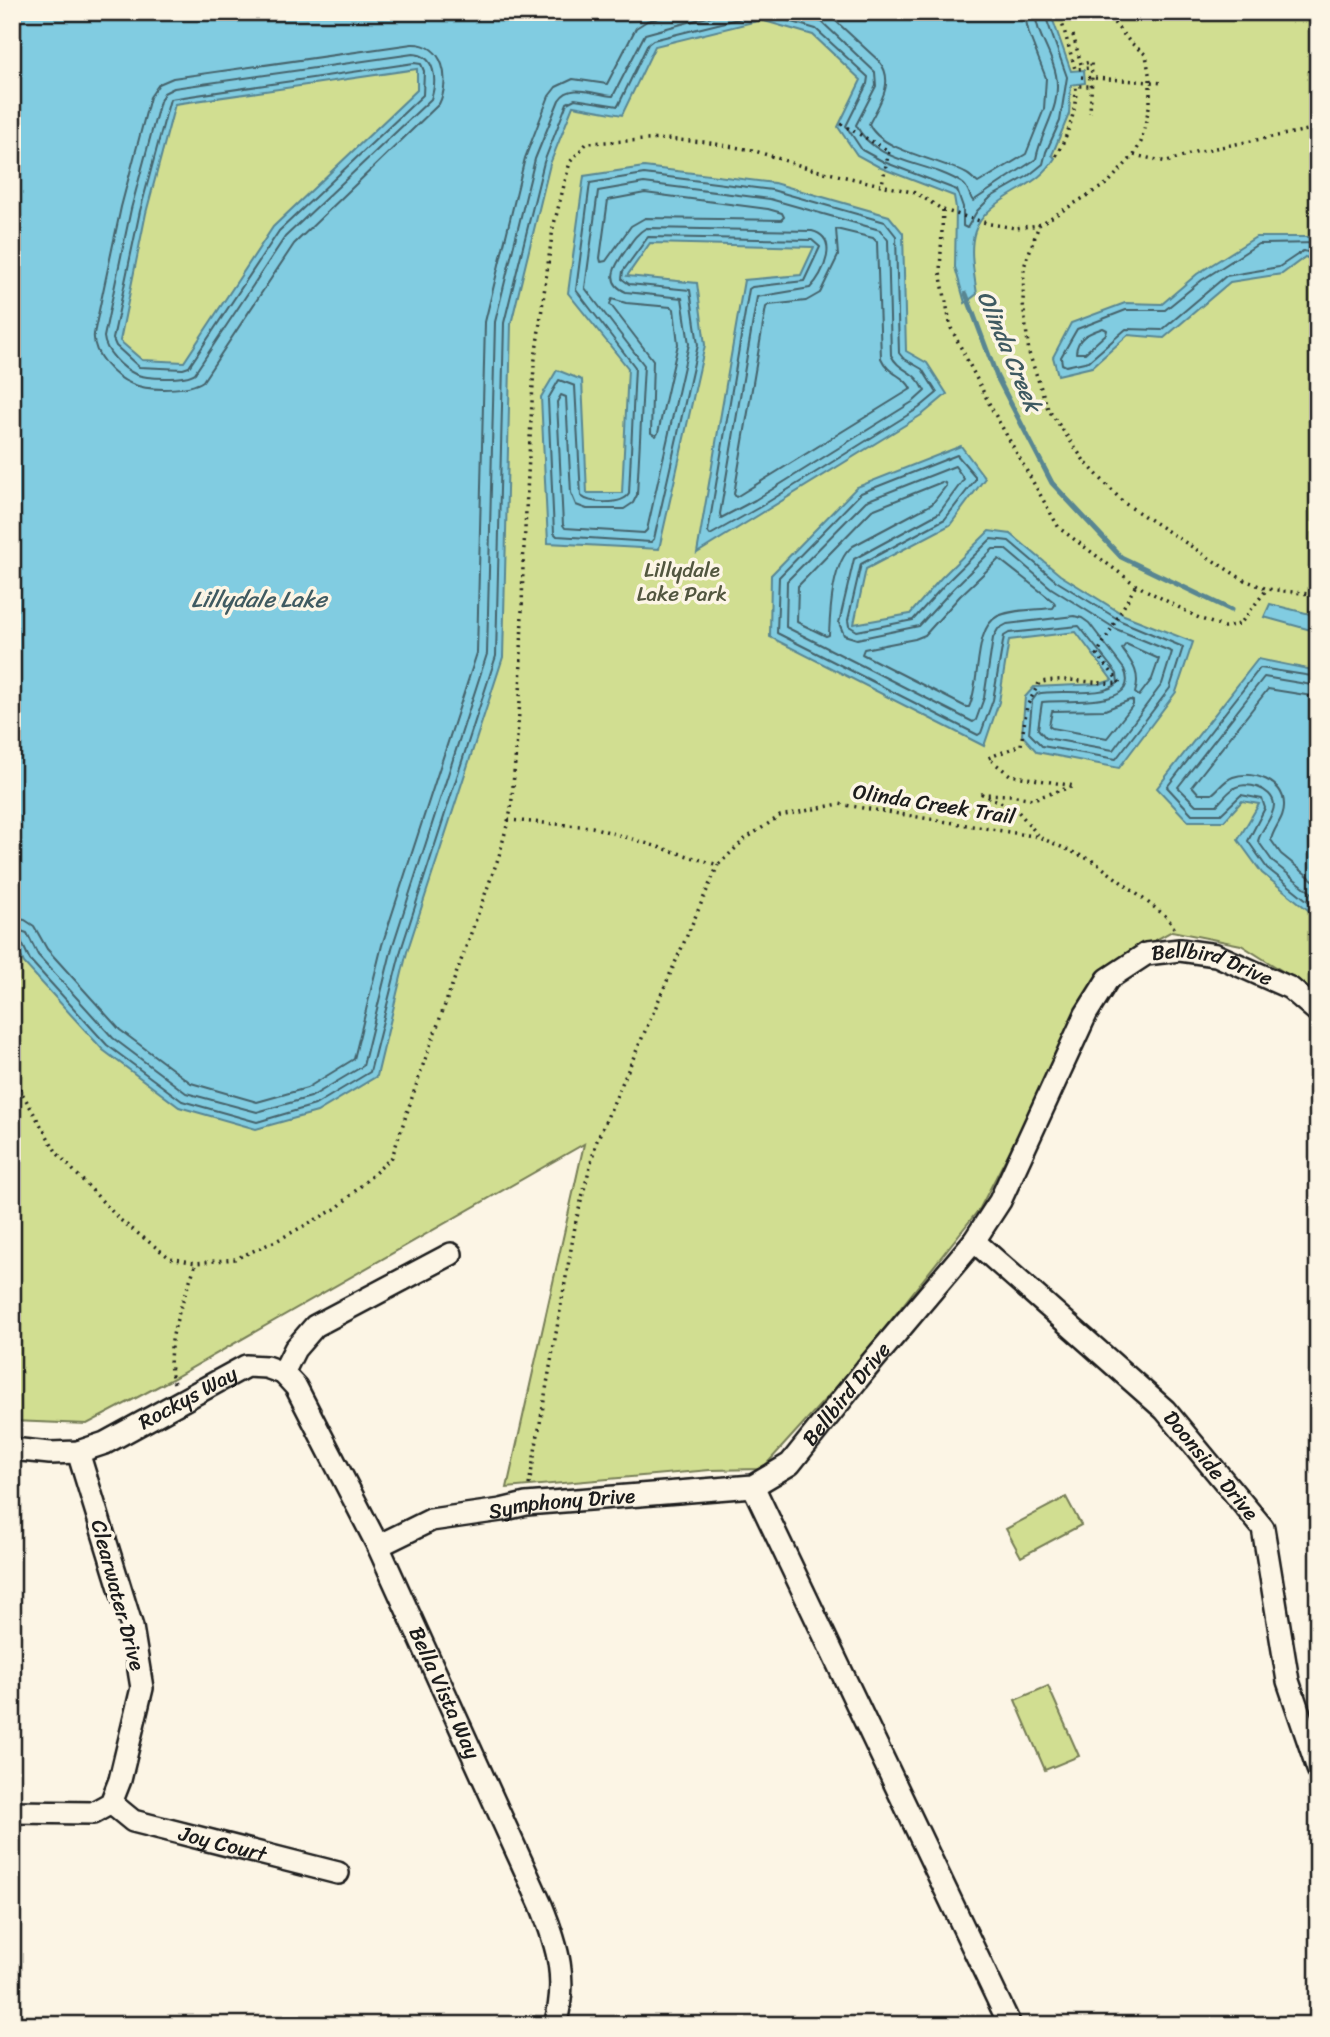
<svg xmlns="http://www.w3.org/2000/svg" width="1330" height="2037" font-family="Sriracha,sans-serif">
	<rect width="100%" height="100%" fill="#fcf5e5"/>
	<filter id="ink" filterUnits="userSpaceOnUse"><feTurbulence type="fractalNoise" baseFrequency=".0143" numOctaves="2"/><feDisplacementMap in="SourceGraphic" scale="14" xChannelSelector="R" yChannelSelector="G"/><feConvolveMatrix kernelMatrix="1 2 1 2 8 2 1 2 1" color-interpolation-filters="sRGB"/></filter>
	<g filter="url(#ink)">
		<!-- green -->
		<g fill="#d1de91" stroke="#767d56" stroke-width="2">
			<path d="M12,12H1318V997L1306,986L1241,945L1172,931L1105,968L1082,998L1031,1110L980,1208L849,1373L762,1469L710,1470L507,1488L584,1144L172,1379L87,1424L12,1421Z"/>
			<path d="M1066,1497L1081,1525L1021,1557L1006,1529Z"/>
			<path d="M1048,1686L1079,1756L1045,1770L1015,1700Z"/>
		</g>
		<!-- water -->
		<g fill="#81cce1" stroke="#598692" stroke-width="2" fill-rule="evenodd">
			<path d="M12,12H1050L1071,71L1084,70L1085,83L1071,85L1069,114L1052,155L1055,158C1046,173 1034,181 1019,190C966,220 968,237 977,294L965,303L955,267L956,208L954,196L881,168L857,155L838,127L861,80L813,35L761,20L655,46L622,115L573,106L550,164L511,324L503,657L407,952L377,1076L317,1112L256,1129L179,1107L103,1050L24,963L12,937ZM417,69V90L273,227L184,362L142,360L120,341L146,213L175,104Z"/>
			<path d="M644,167L774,183L889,216L903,233L906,351L927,363L947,394L923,414L697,553L744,280L801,275L814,247L650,243L627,276L697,283L705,345L659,549L548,543L541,397L557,370L582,380L587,493H622L628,368L568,293L584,176Z"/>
			<path d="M1256,237H1318V262L1305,257L1282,274L1230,282L1164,338L1128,335L1092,367L1058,375L1053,357L1071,323L1125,303L1162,304L1197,274Z"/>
			<path d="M961,446L985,478L950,525L866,569L854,624L910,614L941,578L989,531L1011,534L1060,575L1124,615L1193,642L1176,692L1119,768L1037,752L1022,735L1025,697L1034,687L1100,684L1112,680L1076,632L1009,640L999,702L984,746L770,637L771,575L857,487Z"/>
			<path d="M1270,604L1318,616V632L1264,617Z"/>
			<path d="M1258,659L1318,671V918L1262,873L1238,840L1259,804L1242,801L1224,821H1188L1157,788Z"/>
		</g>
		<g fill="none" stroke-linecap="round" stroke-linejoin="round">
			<!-- shore -->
			<g stroke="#44626b" stroke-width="2">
				<path d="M792,12L822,22L875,72L876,86L856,125C876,165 929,161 962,183C969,187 969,196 973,201L1036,159C1041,130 1062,108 1056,75C1052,53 1036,34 1035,12"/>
				<path d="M826,12L879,61C896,82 879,104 869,124C880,151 940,159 965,173C970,175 974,180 978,183L1026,154L1044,109L1046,78L1029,34L1024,12"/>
				<path d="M412,44C444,43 451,80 439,104L294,244L203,381C189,391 148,391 132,384C114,377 92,354 94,334L121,207L150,97L159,84L173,78Z"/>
				<path d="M413,54C436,55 437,81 431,99L285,237L195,373C186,380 146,379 135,374C122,368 105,351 104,337L131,209L160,101L164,93L174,88Z"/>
				<path d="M414,63L421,64L424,71L423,95L279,231L189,367L183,369L139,367L116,346L113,339L140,211L170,99Z"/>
				<path d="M644,174L772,190L885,222L896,236L899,353L903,358L922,369L937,393L919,408L760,507L710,535L708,532L749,289L752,287L804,281L820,247L812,240L648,237L623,271L622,279L629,284L690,290L698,345L654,539L651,542L557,536L554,533L548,399L559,380L575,386L581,496C590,504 622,505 629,494L635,367L576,290L590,183Z"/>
				<path d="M644,183L770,199L880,230L888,240L891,355C899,372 915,369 925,391L914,401L755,500L721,518L720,514L757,297L810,288C824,274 840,238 812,231L646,228C637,233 632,241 626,250C616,264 603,282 626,292L682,298L689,344L647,530L644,533L565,528L563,525L557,402L561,395L566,397L571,493L576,505L587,509H624L633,503L637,495L644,365L585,288L598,191Z"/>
				<path d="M645,193L768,209L782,213L784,217L781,220L645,218L631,226L606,261L601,262L600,258L608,200Z"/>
				<path d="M836,229L873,238L877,242L881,358C888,375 905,375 911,389L736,497L734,494L766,307L769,305L806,301L820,293L838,256Z"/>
				<path d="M1318,243L1258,244L1202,280L1165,310H1126L1077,329L1061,357L1062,364L1066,366L1089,361L1126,329L1162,330L1226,276L1279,267L1303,251L1318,254"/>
				<path d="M612,299L626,303L671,307L674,309L678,344L658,433L656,436L651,433L653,360L610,304Z"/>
				<path d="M1103,328L1107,330L1106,334L1085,353H1076C1077,337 1089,333 1103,328Z"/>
				<path d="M957,455L975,476V480L945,519L861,564L848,620L849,626L857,631L913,620L946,583L991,539L1009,541L1056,581L1121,621L1183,647L1170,688L1116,759L1042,746L1029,733L1032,701L1037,694C1059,688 1102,699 1118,683L1117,674L1079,626L1009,633L1004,636L993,700L981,733L978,735L777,633L779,577L861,493Z"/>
				<path d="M955,466L964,479L939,513L854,559L839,623L844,635L857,639L919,626L953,589L993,549H1005L1051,588L1116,629L1172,652L1162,684L1113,750L1046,738L1038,729L1042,702C1062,699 1143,710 1124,669L1089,623L1082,618L1074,616L1007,624L998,629L993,638L984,698L976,720L973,722L786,627L787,581L866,501Z"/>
				<path d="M942,482L945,483L946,486L932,504L853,546C832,561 830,612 829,635L826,636L797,622L798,586L872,510Z"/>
				<path d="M999,559L1054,602L1055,605L1053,608C1036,610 1014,609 998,616C973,628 981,683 969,707H966L862,654L864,649L915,639L925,635L960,596Z"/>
				<path d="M1126,644L1159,659L1152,679L1139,696L1135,693C1141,674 1133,664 1122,649Z"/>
				<path d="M1318,677L1260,668L1167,787L1192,814H1221L1241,795L1262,799L1265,808L1248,841L1267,868L1318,909"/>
				<path d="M1318,686L1264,677L1178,787L1196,805H1217C1222,800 1227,793 1233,789C1245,780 1273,788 1274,805C1274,817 1261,829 1258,841L1273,862L1318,898"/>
				<path d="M1318,697L1268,689L1192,786L1199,794H1212C1219,789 1224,780 1233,777C1253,770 1283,781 1284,804C1285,818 1273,828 1271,840L1281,854L1318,884"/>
				<path d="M1130,700L1133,701V705L1107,738L1052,728L1049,726L1052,711L1105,710Z"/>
				<path d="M12,918L25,920L34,926L47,949L120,1030L191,1083L257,1102L307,1088L354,1059L382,945L477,653L485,322L525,158L549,96L556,87L573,79L607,84L636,28L647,21L683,12"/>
				<path d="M12,928L27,933L38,955L113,1038L186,1093L257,1112L311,1097L363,1066L392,948L487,654L495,322L535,159L559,100C571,82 594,95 613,96L645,34L726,12"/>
				<path d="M12,937L20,939L30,960L107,1045L182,1101L257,1122L315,1105L370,1072L401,950L496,656L504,323L544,162L567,103L575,99L618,106L648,44L653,40L762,13L816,29L868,77L867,84L846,126L862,150L884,162L957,190L963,207V226L967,228L977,211L991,197L1028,176L1043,164L1046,152L1060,121L1067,77L1044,12"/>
			</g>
			<!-- stream -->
			<path stroke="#598692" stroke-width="5" d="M966,294L997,377L1052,483L1121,557L1231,610"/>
			<defs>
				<g id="minor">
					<path id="s1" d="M974,1241L1165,1410L1263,1528L1288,1681L1318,1769"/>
					<path id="s2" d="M283,1373L296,1387L378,1546L541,1905C558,1947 568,1980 555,2025"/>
					<path id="s3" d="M12,1449L50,1453L78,1452L105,1443L246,1366L266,1367L283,1373L295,1349L315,1326L451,1254"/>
					<path d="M753,1486L1010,2025"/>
					<path id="s4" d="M378,1546L431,1520L501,1510L526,1504L753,1486L790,1464L866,1369L974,1241L1000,1201L1086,1014L1108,979L1146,954L1180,950L1216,955L1290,988L1318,1012"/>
					<path id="s5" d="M111,1803L133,1821L338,1873"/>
					<path d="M12,1812L93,1813L111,1803L120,1780L142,1688L132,1627L78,1452"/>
				</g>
			</defs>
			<!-- minor casing -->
			<use href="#minor" stroke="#1c1c1c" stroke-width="26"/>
			<!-- path -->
			<g stroke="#1c1c1c" stroke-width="3.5" stroke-dasharray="2 5" stroke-linecap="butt">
				<path d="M1059,12L1075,69L1091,68"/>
				<path d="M1105,12L1130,42L1146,55L1150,80V103L1141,142L1134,155L1108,183L1039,225L1024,267L1023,303L1029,353L1048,409L1085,462L1124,503L1242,579L1267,589L1318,595"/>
				<path d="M1073,35L1081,64L1091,62L1092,77L1090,113"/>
				<path d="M1081,77L1164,83"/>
				<path d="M841,124L889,151L882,184"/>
				<path d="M1134,155L1167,162L1195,152L1318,128"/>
				<path d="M1056,156C1069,133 1076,112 1076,86H1091"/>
				<path d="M943,210L940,272L951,328L993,411L1059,528L1136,585L1201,619L1224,627L1240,624L1267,589"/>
				<path d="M508,820L592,827L718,865L745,839L780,816L839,804L1039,837L1095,862L1167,917L1176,931"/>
				<path d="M1038,835L1016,809L982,794L1011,795L1033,799L1074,786L1010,775L988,758L1021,745L1027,706L1039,683C1063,675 1094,685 1120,683L1097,654L1136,585"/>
				<path d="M12,1076L57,1153L119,1219L170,1258L196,1263L235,1259L278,1240L337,1208L392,1157L422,1068L499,856L511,810L520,701L523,565L534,366L553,228L570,162L587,143L665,139L704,142L752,150L811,169L916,193L943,210L990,224L1016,228L1039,225"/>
				<path d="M174,1383C161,1348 185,1297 196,1263"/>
				<path d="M529,1485L576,1221L596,1143L718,865"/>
			</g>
			<!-- minor -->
			<use href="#minor" stroke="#fcf5e5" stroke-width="21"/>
		</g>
	</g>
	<g text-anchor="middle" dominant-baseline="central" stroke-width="7" stroke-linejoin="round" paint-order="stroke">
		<!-- park labels -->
		<g font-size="21" fill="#52563f" stroke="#fcf5e5">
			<text x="682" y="570">Lillydale<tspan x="682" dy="24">Lake Park</tspan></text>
		</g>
		<!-- street labels -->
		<g font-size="21" fill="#1c1c1c" stroke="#fcf5e5">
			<text transform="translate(934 804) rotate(9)">Olinda Creek Trail</text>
			<text stroke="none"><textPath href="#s4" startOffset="1124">Bellbird Drive</textPath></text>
			<text stroke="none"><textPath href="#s4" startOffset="516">Bellbird Drive</textPath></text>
			<text stroke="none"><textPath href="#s3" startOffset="189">Rockys Way</textPath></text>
			<text stroke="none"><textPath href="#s1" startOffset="327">Doonside Drive</textPath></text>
			<text stroke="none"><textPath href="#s4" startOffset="191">Symphony Drive</textPath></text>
			<text transform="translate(118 1595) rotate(75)">Clearwater Drive</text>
			<text stroke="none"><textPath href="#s2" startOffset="359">Bella Vista Way</textPath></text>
			<text stroke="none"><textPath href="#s5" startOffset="121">Joy Court</textPath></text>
		</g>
		<!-- water labels -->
		<g font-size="23" font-style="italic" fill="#3f5a61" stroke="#fcf5e5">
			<text transform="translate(1009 351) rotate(67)">Olinda Creek</text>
			<text x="259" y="599">Lillydale Lake</text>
		</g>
	</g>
	<!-- margin -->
	<rect width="1330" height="2037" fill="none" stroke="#fcf5e5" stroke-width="42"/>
	<rect x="21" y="21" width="1288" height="1995" fill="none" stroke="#1c1c1c" stroke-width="2.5" filter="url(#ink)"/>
</svg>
